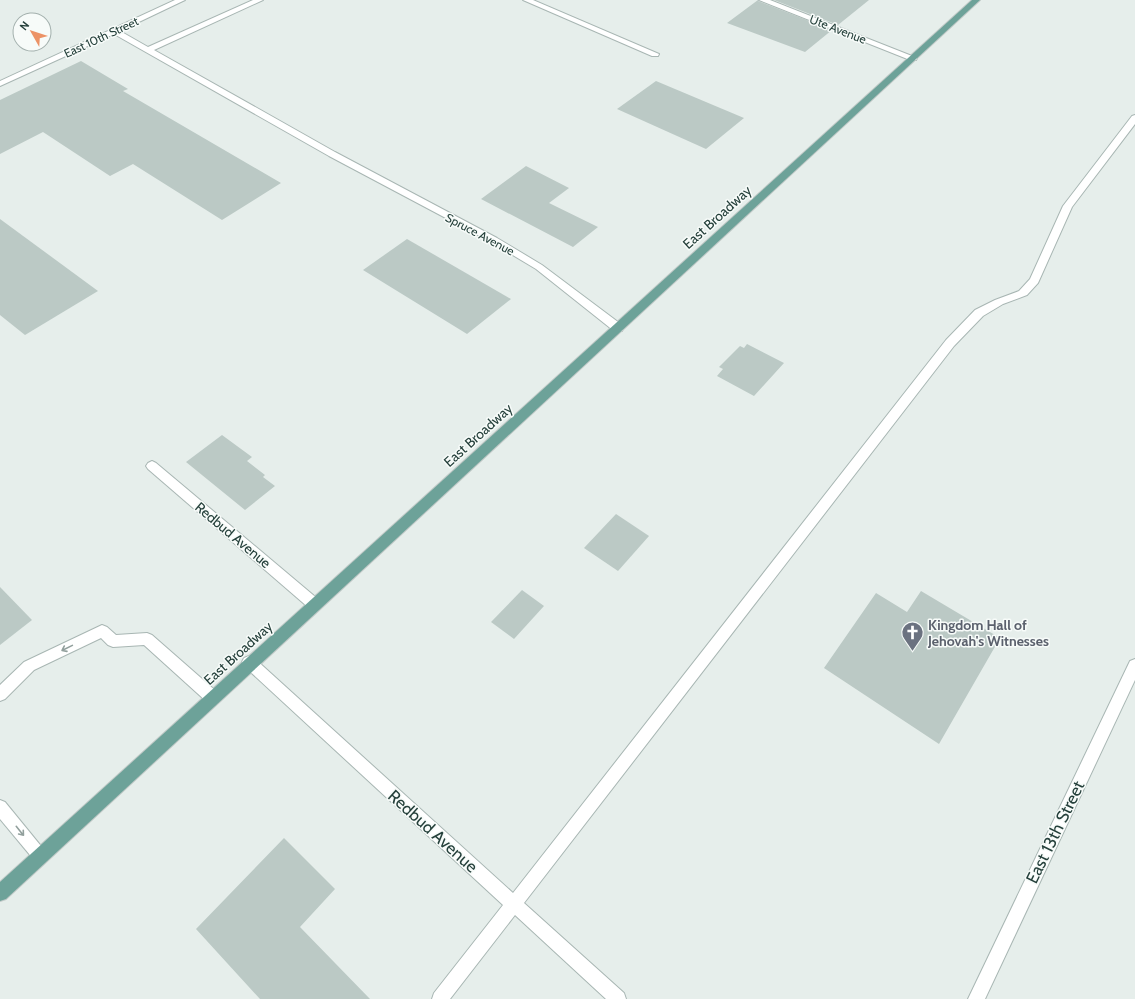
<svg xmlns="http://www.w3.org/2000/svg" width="1135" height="999" font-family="Cabin,sans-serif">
	<rect width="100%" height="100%" fill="#e6eeeb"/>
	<!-- building -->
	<g fill="#bbc9c5">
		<path d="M758,0V1L832,30L805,52L727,23Z"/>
		<path d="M774,0H869L838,25Z"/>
		<path d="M81,61L128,89L123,91L281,183L222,220L133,164L110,176L43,132L0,154V100Z"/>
		<path d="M656,81L744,118L706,149L617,109Z"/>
		<path d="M526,166L569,188L549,203L598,227L573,247L481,199Z"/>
		<path d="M0,219L98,291L25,335L0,315Z"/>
		<path d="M407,239L511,299L467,334L363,270Z"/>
		<path d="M747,344L784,363L754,396L717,376L723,369L719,367L740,346L744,348Z"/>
		<path d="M222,435L252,457L247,461L265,475L263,477L275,486L245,510L186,462Z"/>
		<path d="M616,514L649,536L618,571L584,548Z"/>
		<path d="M0,587L32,620L0,645Z"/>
		<path d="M522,590L544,606L514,639L491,622Z"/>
		<path d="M921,591L1000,638L939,744L824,668L876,593L907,612Z"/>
		<path d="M284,838L335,889L300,927L370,999H260L196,929Z"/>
	</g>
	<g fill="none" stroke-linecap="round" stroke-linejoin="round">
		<defs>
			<g id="minor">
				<path d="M175,0H185L120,31L148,47L253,0H263L154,50L335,152L497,238L542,265L622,325L623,328L622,331H614L536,269L491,242L329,156L114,34L0,86V81Z"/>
				<path d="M523,0H533L659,54L658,56H652Z"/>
				<path d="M759,0H770L917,58L916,60H910Z"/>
				<path d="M1135,115V124L1072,207L1038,283L1027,295L1003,304L983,316L954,346L524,903L624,993L626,999H606L515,915L450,999H432L434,993L503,905L244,666L242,662L244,658L249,656L254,658L513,893L946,340L975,310L995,300L1019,291L1030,279L1063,206L1132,116Z"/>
				<path d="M152,461L156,463L319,600L320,604L319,608L314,610L309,608L148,469L146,466L148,463Z"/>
				<path d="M102,625L107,627L116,635L147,633L152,635L217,692L219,697L217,702L212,704L207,702L144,645L113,647L108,645L101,638L34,670L5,699L0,701V685L24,662Z"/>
				<path d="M1135,659V680L985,999H968L1130,661Z"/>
				<path d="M0,800L5,802L45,851L48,856L45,861L40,864L35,861L0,819Z"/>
			</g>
			<path id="major" d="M972,0H980L6,899L0,901V882Z"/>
		</defs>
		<!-- minor casing -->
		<use href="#minor" stroke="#a8b6b3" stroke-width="2"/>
		<!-- major casing -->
		<use href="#major" stroke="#c2cac8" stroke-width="2"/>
		<!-- minor -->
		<use href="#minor" fill="#fff" fill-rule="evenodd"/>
		<!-- major -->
		<use href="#major" fill="#6da299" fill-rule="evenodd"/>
	</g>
	<!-- one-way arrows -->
	<defs><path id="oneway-shaft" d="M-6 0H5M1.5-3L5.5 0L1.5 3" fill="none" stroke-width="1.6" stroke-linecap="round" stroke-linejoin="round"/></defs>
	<g stroke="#92a09d">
		<use href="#oneway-shaft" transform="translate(67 648) rotate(154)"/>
		<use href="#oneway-shaft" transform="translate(20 831) rotate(51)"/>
	</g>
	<!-- icons -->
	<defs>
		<symbol id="church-pin" viewBox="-11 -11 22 30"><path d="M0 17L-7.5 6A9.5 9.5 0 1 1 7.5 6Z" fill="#6b7280" stroke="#f7fbf9"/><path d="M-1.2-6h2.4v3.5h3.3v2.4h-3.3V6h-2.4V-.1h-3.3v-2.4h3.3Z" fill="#fff"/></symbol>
	</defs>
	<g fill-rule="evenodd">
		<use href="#church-pin" x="900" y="620" width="25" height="34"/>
	</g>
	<g text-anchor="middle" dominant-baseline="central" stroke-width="3" stroke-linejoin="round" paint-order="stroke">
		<!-- far-street labels -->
		<g font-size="12" fill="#25403b" stroke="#f7fbf9">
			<text transform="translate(838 29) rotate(21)">Ute Avenue</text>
			<text transform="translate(101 37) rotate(-25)">East 10th Street</text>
			<text transform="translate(480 234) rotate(28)">Spruce Avenue</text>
		</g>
		<!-- street labels -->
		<g font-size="14" fill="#25403b" stroke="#f7fbf9">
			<text transform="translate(717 217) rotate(-42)">East Broadway</text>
			<text transform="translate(478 435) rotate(-42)">East Broadway</text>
			<text transform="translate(233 535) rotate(40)">Redbud Avenue</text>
			<text transform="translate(238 653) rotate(-42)">East Broadway</text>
		</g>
		<!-- worship labels -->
		<g font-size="14" font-weight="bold" fill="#5b616d" stroke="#f7fbf9" text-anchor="start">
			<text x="928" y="625">Kingdom Hall of<tspan x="928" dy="16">Jehovah's Witnesses</tspan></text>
		</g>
		<!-- near-street labels -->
		<g font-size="17" fill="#25403b" stroke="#f7fbf9">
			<text transform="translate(433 831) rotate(42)">Redbud Avenue</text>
			<text transform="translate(1055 832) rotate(-64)">East 13th Street</text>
		</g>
	</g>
	<!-- north arrow -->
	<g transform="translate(32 32) rotate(309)"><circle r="19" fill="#f7fbf9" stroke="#a3b0ad"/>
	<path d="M0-3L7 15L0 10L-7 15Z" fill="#ec9266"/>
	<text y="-6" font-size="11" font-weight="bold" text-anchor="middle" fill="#25403b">N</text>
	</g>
</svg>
